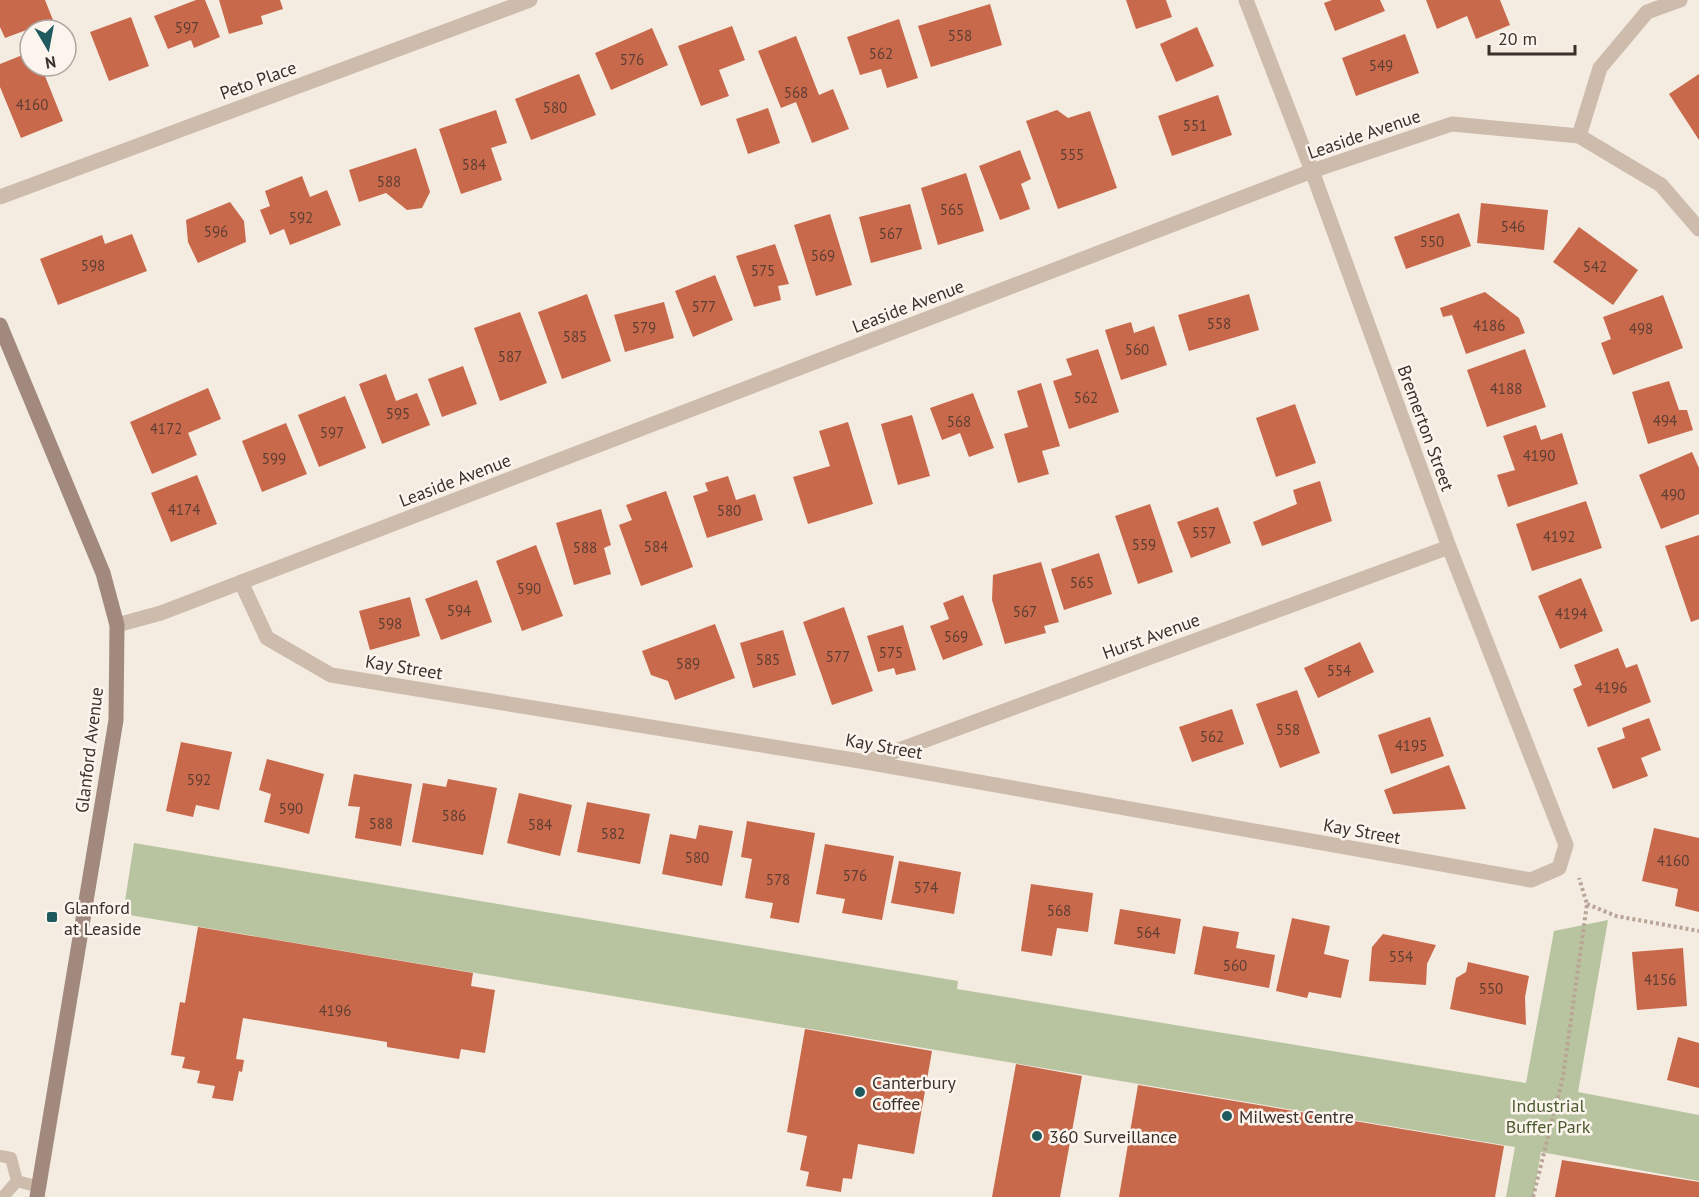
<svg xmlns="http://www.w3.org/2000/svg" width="1699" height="1197" font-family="'PT Sans',sans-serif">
	<rect width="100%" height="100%" fill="#f4ebe1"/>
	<!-- green -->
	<path fill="#b8c4a0" d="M134,843L958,981L957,989L1526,1083L1554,931L1608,920L1578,1092L1699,1115V1181L1541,1152L1533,1197H1506L1515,1147L123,914Z"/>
	<!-- building -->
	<g fill="#c8694b">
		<path d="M0,0H45L53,20L5,38L0,27Z"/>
		<path d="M196,0H205L220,37L194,48L191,40L168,49L154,16Z"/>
		<path d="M219,0H280L283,9L261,16L263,24L229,34Z"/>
		<path d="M1126,0H1166L1172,17L1136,29Z"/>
		<path d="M1332,0H1380L1385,11L1335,31L1324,3Z"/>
		<path d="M1426,0H1500L1510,25L1476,39L1467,16L1437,29Z"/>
		<path d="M990,4L1002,45L931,67L918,26Z"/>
		<path d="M131,17L149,66L109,81L90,32Z"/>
		<path d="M899,19L918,78L887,88L881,69L860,75L847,37Z"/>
		<path d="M732,26L745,60L719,70L729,96L701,106L678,46Z"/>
		<path d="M1197,27L1214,66L1176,82L1160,44Z"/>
		<path d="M652,28L668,65L611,90L595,53Z"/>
		<path d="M1405,34L1419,73L1356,96L1342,58Z"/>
		<path d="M796,36L819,95L833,89L849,129L812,143L796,102L781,108L758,51Z"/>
		<path d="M30,52V66H41L63,121L21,138L0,87V64Z"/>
		<path d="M579,74L596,115L531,140L515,99Z"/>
		<path d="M1699,74V140L1669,94Z"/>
		<path d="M1218,95L1232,135L1172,156L1158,116Z"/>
		<path d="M768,108L780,143L748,154L736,119Z"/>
		<path d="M496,110L507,143L491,148L502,180L461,194L439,129Z"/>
		<path d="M1057,110L1068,118L1090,111L1117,188L1058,209L1026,121Z"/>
		<path d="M416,148L430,192L422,208L407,210L386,193L359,202L349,170Z"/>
		<path d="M1020,150L1031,179L1021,184L1030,209L1000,220L979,166Z"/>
		<path d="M966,173L984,231L938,245L921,188Z"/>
		<path d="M302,176L310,197L327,190L341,225L290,245L284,229L270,235L260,210L270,206L265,191Z"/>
		<path d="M230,202L244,221L246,242L198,263L188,242L186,220Z"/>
		<path d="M1481,203L1548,210L1544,250L1477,243Z"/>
		<path d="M910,204L922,249L871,263L859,217Z"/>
		<path d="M1459,213L1471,246L1406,269L1394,237Z"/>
		<path d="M830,214L852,285L816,296L794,225Z"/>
		<path d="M1579,227L1638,270L1613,305L1553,262Z"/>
		<path d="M132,234L147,271L58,305L40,259L102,235L105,244Z"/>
		<path d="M775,244L789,284L778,286L781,300L754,307L736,256Z"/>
		<path d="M715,275L733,320L693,337L675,291Z"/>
		<path d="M1485,292L1519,318L1525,333L1466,354L1452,315L1443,317L1440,308Z"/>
		<path d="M587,294L611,361L562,379L538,312Z"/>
		<path d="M1249,294L1259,330L1189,351L1178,315Z"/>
		<path d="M1663,295L1683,348L1613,375L1601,343L1611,339L1603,317Z"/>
		<path d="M664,302L674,338L625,352L614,315Z"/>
		<path d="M520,312L547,383L500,401L474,328Z"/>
		<path d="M1131,322L1134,333L1154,326L1167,365L1121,380L1105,330Z"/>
		<path d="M1098,349L1119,412L1069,429L1053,381L1072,375L1066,359Z"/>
		<path d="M1525,349L1546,407L1487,427L1467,370Z"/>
		<path d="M463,366L477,404L442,417L428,379Z"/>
		<path d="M386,374L396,401L417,393L430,425L382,444L359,384Z"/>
		<path d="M1669,381L1679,410H1687L1693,430L1648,444L1632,392Z"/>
		<path d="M1041,383L1060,446L1042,451L1049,474L1018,483L1004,434L1028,427L1017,391Z"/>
		<path d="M208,388L221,419L188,433L197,455L152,474L130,422Z"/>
		<path d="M973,393L994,448L969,457L960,433L942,440L930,408Z"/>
		<path d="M345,396L366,448L319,467L298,415Z"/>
		<path d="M1295,404L1316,463L1276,477L1256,418Z"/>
		<path d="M912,415L930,476L898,485L881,424Z"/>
		<path d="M848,422L873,504L808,524L793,477L830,466L819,431Z"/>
		<path d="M286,423L307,474L262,492L242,441Z"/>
		<path d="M1536,425L1541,440L1562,433L1578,484L1508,507L1497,475L1515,470L1503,436Z"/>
		<path d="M1692,452L1699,468V514L1661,529L1639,475Z"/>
		<path d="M197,475L217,524L171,542L151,493Z"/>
		<path d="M728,476L736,500L755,494L763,520L707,538L693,496L708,491L705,483Z"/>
		<path d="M1320,481L1332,521L1262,546L1253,522L1297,504L1293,490Z"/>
		<path d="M666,491L693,567L641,586L619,525L632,520L626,505Z"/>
		<path d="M1586,501L1602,548L1532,571L1516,524Z"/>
		<path d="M1150,504L1173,572L1138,584L1115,516Z"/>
		<path d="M1218,507L1231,543L1191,558L1177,522Z"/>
		<path d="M601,509L611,545L604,548L611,574L574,585L556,523Z"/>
		<path d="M1699,535V619L1691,622L1665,546Z"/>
		<path d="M536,545L563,616L522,631L496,561Z"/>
		<path d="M1099,553L1112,594L1064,610L1051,569Z"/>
		<path d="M1041,562L1059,622L1044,626L1046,633L1005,644L992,600L993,575Z"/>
		<path d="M1581,578L1603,631L1560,649L1538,596Z"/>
		<path d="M477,580L492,622L441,640L425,599Z"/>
		<path d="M963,595L983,645L943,660L930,626L949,619L943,603Z"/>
		<path d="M410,597L420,636L370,650L359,611Z"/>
		<path d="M844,607L873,691L832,705L803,622Z"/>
		<path d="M715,624L735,678L675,700L668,681L651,675L642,651Z"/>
		<path d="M903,625L916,670L896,675L894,668L878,672L867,636Z"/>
		<path d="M783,630L796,675L753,688L740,643Z"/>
		<path d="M1360,642L1374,672L1318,698L1304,668Z"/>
		<path d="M1618,648L1626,668L1637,664L1651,702L1588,727L1573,689L1582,685L1574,665Z"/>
		<path d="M1297,690L1320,753L1280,768L1256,704Z"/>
		<path d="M1232,709L1244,744L1192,762L1179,727Z"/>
		<path d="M1430,717L1444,756L1391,774L1378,735Z"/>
		<path d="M1649,718L1661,750L1641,758L1648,776L1613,789L1597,748L1625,738L1622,728Z"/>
		<path d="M181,742L232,752L219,810L196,805L193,817L166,811Z"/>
		<path d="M267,759L324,774L309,834L264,822L271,794L259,790Z"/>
		<path d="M1449,765L1466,809L1393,814L1384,790Z"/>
		<path d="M354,774L412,784L401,846L355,838L360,807L348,806Z"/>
		<path d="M448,779L497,788L483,855L412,842L423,783L446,787Z"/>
		<path d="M519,793L572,805L560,856L507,843Z"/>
		<path d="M587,802L650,814L640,864L577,852Z"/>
		<path d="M747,821L815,833L799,923L770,918L773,903L745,898L752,859L741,857Z"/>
		<path d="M699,825L733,831L722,886L662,874L670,834L696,839Z"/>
		<path d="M1654,828L1699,838V912L1675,906L1678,889L1642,881Z"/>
		<path d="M825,844L894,856L882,920L842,913L845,899L816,894Z"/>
		<path d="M899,861L961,872L954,914L891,903Z"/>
		<path d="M1031,884L1093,893L1088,932L1057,928L1052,956L1021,951Z"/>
		<path d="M1120,909L1181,919L1175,954L1114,944Z"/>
		<path d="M1292,918L1330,926L1324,954L1349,960L1341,998L1309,992L1307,998L1276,991Z"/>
		<path d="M1203,926L1239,932L1236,948L1275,955L1269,988L1194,974Z"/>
		<path d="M198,927L473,973L471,986L495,990L485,1053L461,1049L459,1059L387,1047V1042L243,1018L236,1059L244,1060L242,1072L239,1071L233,1101L212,1098L215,1086L197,1083L200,1071L182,1068L185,1057L171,1055L180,1002L185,1003Z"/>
		<path d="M1383,934L1436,945L1427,964L1426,985L1369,981L1372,947Z"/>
		<path d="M1683,948L1687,1006L1637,1010L1632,952Z"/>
		<path d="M1468,962L1529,976L1525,997L1526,1025L1450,1009L1456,978L1466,972Z"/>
		<path d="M805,1029L932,1051L914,1154L858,1144L852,1179L843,1178L841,1192L806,1186L809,1172L800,1170L807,1136L787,1132Z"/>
		<path d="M1678,1037L1699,1043V1088L1667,1080Z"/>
		<path d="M1016,1064L1082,1076L1060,1197H992Z"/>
		<path d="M1138,1085L1504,1146L1495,1197H1119Z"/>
		<path d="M1562,1160L1699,1182V1197H1555Z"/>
	</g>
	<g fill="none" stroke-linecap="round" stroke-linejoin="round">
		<!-- path -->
		<g stroke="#b9a596" stroke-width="4" stroke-dasharray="3 3" stroke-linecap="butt">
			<path d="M1587,904L1616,916L1699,931"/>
			<path d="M1533,1197L1563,1077L1587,904L1579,878"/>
		</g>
		<!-- lane -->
		<g stroke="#cdbbac" stroke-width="12">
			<path d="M0,1156L11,1158L17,1181"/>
			<path d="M17,1181L39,1187"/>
			<path d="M3,1197L17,1181"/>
		</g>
		<!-- street -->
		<g stroke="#cdbbac" stroke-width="15">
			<path d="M1579,136L1600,68L1647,12L1680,0"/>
			<path d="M0,197L530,0"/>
			<path d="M241,582L267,638L331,675L866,762L1531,880L1559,868L1566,845L1449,547L1312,171L1246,0"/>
			<path d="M117,625L161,613L1312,171L1452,124L1579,136L1661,185L1699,229"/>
			<path d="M866,762L1449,547"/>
		</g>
		<!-- secondary -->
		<path stroke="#a18a7d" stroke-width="15" d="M0,325L103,573L117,625L116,720L37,1197"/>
	</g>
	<!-- markers -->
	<g fill="#1f5a5e" stroke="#fbf5ee" stroke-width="2">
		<rect x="46" y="911" width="12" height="12" rx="3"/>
		<circle cx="860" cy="1092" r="6"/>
		<circle cx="1227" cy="1116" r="6"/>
		<circle cx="1037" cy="1136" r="6"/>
	</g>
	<g text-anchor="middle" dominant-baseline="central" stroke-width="5" stroke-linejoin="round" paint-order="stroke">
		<!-- number labels -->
		<g font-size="15" fill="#5e3e33">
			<text x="187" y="27">597</text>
			<text x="960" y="35">558</text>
			<text x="881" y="53">562</text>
			<text x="632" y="59">576</text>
			<text x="1381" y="65">549</text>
			<text x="796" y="92">568</text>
			<text x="32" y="104">4160</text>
			<text x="555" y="107">580</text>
			<text x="1195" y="125">551</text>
			<text x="1072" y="154">555</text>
			<text x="474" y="164">584</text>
			<text x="389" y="181">588</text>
			<text x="952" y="209">565</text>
			<text x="301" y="217">592</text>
			<text x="1513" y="226">546</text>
			<text x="216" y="231">596</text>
			<text x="891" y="233">567</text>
			<text x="1432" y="241">550</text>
			<text x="823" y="255">569</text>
			<text x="93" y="265">598</text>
			<text x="1595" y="266">542</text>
			<text x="763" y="270">575</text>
			<text x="704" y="306">577</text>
			<text x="1219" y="323">558</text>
			<text x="1489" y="325">4186</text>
			<text x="644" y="327">579</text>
			<text x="1641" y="328">498</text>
			<text x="575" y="336">585</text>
			<text x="1137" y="349">560</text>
			<text x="510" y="356">587</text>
			<text x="1506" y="388">4188</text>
			<text x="1086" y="397">562</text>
			<text x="398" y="413">595</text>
			<text x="1665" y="420">494</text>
			<text x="959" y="421">568</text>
			<text x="166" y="428">4172</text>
			<text x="332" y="432">597</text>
			<text x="1539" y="455">4190</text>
			<text x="274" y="458">599</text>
			<text x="1673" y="494">490</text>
			<text x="184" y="509">4174</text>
			<text x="729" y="510">580</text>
			<text x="1204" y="532">557</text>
			<text x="1559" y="536">4192</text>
			<text x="1144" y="544">559</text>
			<text x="656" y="546">584</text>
			<text x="585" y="547">588</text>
			<text x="1082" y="582">565</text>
			<text x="529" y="588">590</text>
			<text x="459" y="610">594</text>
			<text x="1025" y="611">567</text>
			<text x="1571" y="613">4194</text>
			<text x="390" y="623">598</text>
			<text x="956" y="636">569</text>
			<text x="891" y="652">575</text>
			<text x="838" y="656">577</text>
			<text x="768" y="659">585</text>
			<text x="688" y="663">589</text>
			<text x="1339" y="670">554</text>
			<text x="1611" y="687">4196</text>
			<text x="1288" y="729">558</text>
			<text x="1212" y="736">562</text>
			<text x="1411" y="745">4195</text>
			<text x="199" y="779">592</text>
			<text x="291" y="808">590</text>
			<text x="454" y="815">586</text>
			<text x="381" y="823">588</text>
			<text x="540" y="824">584</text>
			<text x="613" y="833">582</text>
			<text x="697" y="857">580</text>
			<text x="1673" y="860">4160</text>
			<text x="855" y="875">576</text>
			<text x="778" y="879">578</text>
			<text x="926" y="887">574</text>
			<text x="1059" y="910">568</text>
			<text x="1148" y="932">564</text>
			<text x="1401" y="956">554</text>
			<text x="1235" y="965">560</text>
			<text x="1660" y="979">4156</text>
			<text x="1491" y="988">550</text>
			<text x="335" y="1010">4196</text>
		</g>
		<!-- street labels -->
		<g font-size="18" fill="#3b302b" stroke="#fbf5ee">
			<text transform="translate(258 80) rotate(-20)">Peto Place</text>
			<text transform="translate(1364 134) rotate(-19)">Leaside Avenue</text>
			<text transform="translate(908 306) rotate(-21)">Leaside Avenue</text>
			<text transform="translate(1426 428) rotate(70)">Bremerton Street</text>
			<text transform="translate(455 480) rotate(-21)">Leaside Avenue</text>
			<text transform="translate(1151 636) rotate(-20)">Hurst Avenue</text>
			<text transform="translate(404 667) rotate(9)">Kay Street</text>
			<text transform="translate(884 746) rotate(10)">Kay Street</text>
			<text transform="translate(89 750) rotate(-83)">Glanford Avenue</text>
			<text transform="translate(1362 831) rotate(10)">Kay Street</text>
		</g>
		<!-- poi labels -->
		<g font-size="18" fill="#3b302b" stroke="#fbf5ee" text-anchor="start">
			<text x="64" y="907">Glanford<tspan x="64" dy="21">at Leaside</tspan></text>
			<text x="872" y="1082">Canterbury<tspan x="872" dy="21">Coffee</tspan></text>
			<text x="1239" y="1116">Milwest Centre</text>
			<text x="1049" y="1136">360 Surveillance</text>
		</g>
		<!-- park labels -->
		<g font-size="18" fill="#4a5a2e" stroke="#fbf5ee">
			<text x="1548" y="1105">Industrial<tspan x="1548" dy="21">Buffer Park</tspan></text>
		</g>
	</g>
	<!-- north arrow -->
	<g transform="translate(48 48) rotate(170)"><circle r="28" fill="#fbf5ee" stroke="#aea6a0" stroke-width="1.5"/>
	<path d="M0-4.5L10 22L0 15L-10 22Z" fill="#1f5a5e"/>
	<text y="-9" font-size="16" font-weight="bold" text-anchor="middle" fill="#3b302b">N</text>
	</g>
	<!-- scale -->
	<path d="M1489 45v9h86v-9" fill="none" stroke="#3b302b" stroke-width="3"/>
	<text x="1498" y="45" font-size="18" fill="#3b302b" stroke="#fbf5ee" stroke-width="4.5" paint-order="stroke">20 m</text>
</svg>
